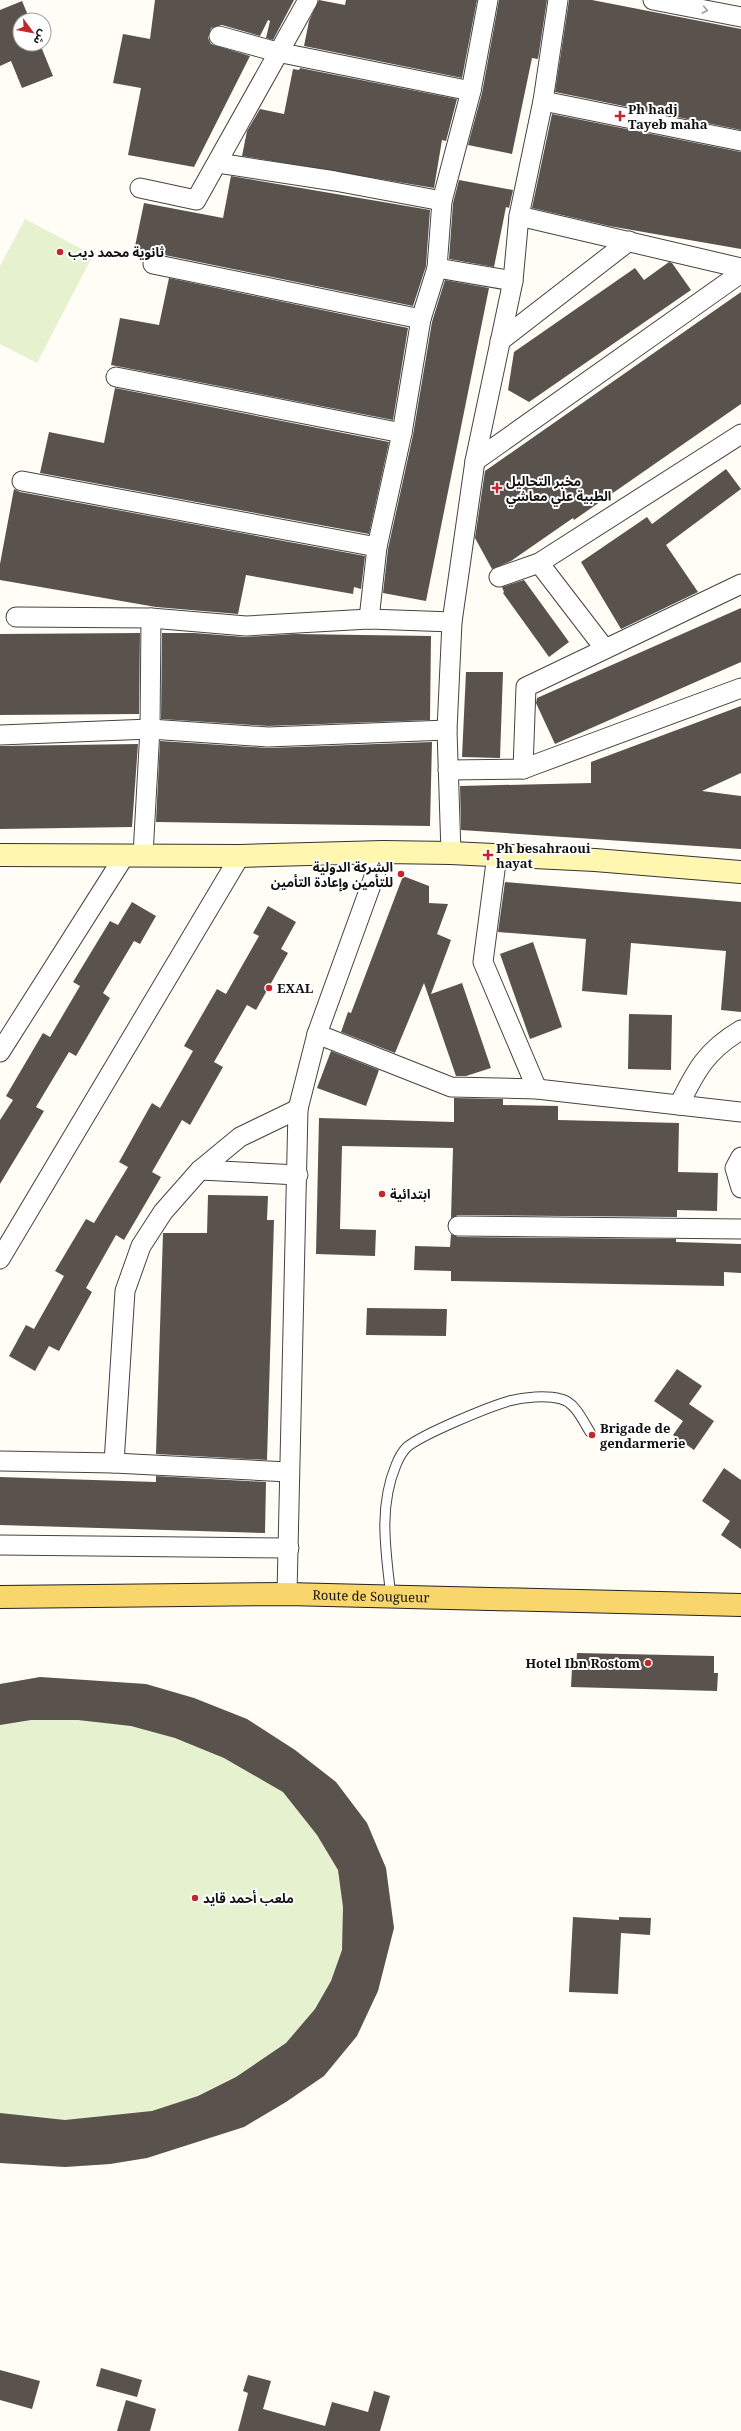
<svg xmlns="http://www.w3.org/2000/svg" width="741" height="2431" font-family="'Noto Serif','Noto Sans Arabic',serif">
	<rect width="100%" height="100%" fill="#fffdf5"/>
	<!-- pitch -->
	<g fill="#e6f2cf">
		<path d="M25,219L93,255L37,363L0,344V266Z"/>
		<path d="M40,1677L146,1684L194,1698L247,1719L295,1750L336,1782L367,1823L386,1868L394,1928L324,2076L286,2102L244,2127L147,2158L110,2164L65,2167L0,2163V1684Z"/>
	</g>
	<!-- building -->
	<g fill="#5a524d">
		<path d="M155,0H294L273,40L266,38L270,21L268,20L260,36L222,25L211,28L208,38L211,44L250,56L194,167L128,155L141,88L113,83L123,34L150,39Z"/>
		<path d="M319,0L345,5L346,0H477L462,78L304,46L309,21Z"/>
		<path d="M499,0H547L538,59L532,58L512,154L468,145L482,93Z"/>
		<path d="M569,0H592L741,29V130L555,92Z"/>
		<path d="M22,1L30,20H20V44H40L53,76L22,88L11,61L0,66V10Z"/>
		<path d="M300,68L457,99L446,141L442,140L434,188L242,156L247,131L260,109L284,114L293,69L299,70Z"/>
		<path d="M552,114L741,152V249L609,226L532,208Z"/>
		<path d="M231,176L430,210L426,266L413,306L155,253L134,251L144,203L223,218Z"/>
		<path d="M459,180L513,190L509,208L506,207L494,267L449,259L453,203Z"/>
		<path d="M669,262L672,263L691,290L529,402L508,390L514,352L635,268L644,280Z"/>
		<path d="M169,278L408,328L393,420L111,365L120,318L159,325Z"/>
		<path d="M445,280L489,288L426,601L383,593L388,549L413,435L432,322Z"/>
		<path d="M741,292V404L574,520L573,518L511,561L492,569L475,538L485,471Z"/>
		<path d="M115,388L389,442L369,534L40,473L49,432L104,443Z"/>
		<path d="M726,469L741,489L666,545L698,592L621,629L581,562L647,517L652,524Z"/>
		<path d="M14,489L20,492L365,556L361,589L354,587L353,594L246,575L238,614L156,607L0,580V564Z"/>
		<path d="M524,580L569,642L549,657L503,593L504,592L502,587Z"/>
		<path d="M741,608V662L555,744L536,703L537,698Z"/>
		<path d="M140,633L139,714L0,715V634Z"/>
		<path d="M162,633H194L245,637L294,634L431,636L430,720L268,726L161,719Z"/>
		<path d="M466,672H503L500,758L462,757Z"/>
		<path d="M741,706V773L702,791L741,796V849L461,830L460,786L591,783V762Z"/>
		<path d="M160,741L268,748L432,742L430,826L156,822Z"/>
		<path d="M138,744L132,827L0,829V746Z"/>
		<path d="M403,876L429,886V903L448,904L437,934L451,940L431,994L462,983L491,1068L466,1076H456L424,983L395,1053L341,1032L348,1012L351,1013Z"/>
		<path d="M505,882L741,902V1012L721,1010L726,951L631,943L627,995L582,991L586,939L498,932Z"/>
		<path d="M132,902L156,916L140,944L134,941L103,993L110,998L76,1056L69,1052L36,1107L44,1111L0,1184V1120L13,1100L6,1096L43,1033L50,1037L80,986L73,982L110,921L118,925Z"/>
		<path d="M268,906L296,922L281,949L288,953L256,1010L247,1005L214,1062L223,1067L190,1125L182,1120L152,1172L161,1177L124,1240L116,1235L86,1288L92,1292L59,1351L49,1346L35,1371L9,1356L26,1325L34,1329L64,1276L55,1271L86,1219L94,1223L128,1167L119,1162L152,1103L160,1108L193,1051L184,1046L217,989L226,994L259,936L253,933Z"/>
		<path d="M533,942L562,1027L530,1039L500,954Z"/>
		<path d="M629,1014L672,1015L671,1070L628,1069Z"/>
		<path d="M331,1051L379,1070L366,1106L317,1088Z"/>
		<path d="M454,1098L503,1099V1105L558,1106V1120L679,1123L678,1172L718,1173L717,1211L677,1210V1217L458,1215L451,1218L453,1148L342,1146L340,1229L376,1230L375,1256L316,1254L319,1118L454,1122Z"/>
		<path d="M208,1195L268,1196L267,1220H274L267,1460L156,1454L163,1233H207Z"/>
		<path d="M451,1234L458,1237L676,1239V1242L741,1244V1273L724,1272V1286L451,1281V1271L414,1270L415,1246L450,1247Z"/>
		<path d="M367,1308L447,1309L446,1336L366,1335Z"/>
		<path d="M677,1369L702,1386L689,1404L714,1421L694,1450L673,1435L683,1421L654,1401Z"/>
		<path d="M724,1468L741,1480V1549L721,1535L730,1521L702,1501Z"/>
		<path d="M156,1476L266,1482L265,1533L0,1525V1477L156,1482Z"/>
		<path d="M577,1653L714,1656V1673H718L717,1691L571,1687L572,1668L576,1669Z"/>
		<path d="M40,1677L146,1684L194,1698L247,1719L295,1750L336,1782L367,1823L386,1868L394,1928L378,1991L357,2036L324,2076L286,2102L244,2127L147,2158L110,2164L65,2167L0,2163V2113L65,2120L152,2111L198,2096L236,2077L286,2043L315,2009L331,1981L342,1950L343,1907L338,1870L317,1835L283,1792L224,1758L175,1738L131,1726L78,1720H31L0,1725V1684Z"/>
		<path d="M573,1917L619,1920V1917L651,1918L650,1935L621,1933L618,1994L569,1992Z"/>
		<path d="M101,2368L142,2380L137,2397L96,2386Z"/>
		<path d="M0,2370L40,2381L32,2409L0,2400Z"/>
		<path d="M248,2375L271,2381L263,2409L325,2426L332,2402L368,2412L374,2391L390,2396L380,2431H238L248,2393L243,2391Z"/>
		<path d="M126,2400L156,2409L150,2431H117Z"/>
	</g>
	<g fill="none" stroke-linecap="round" stroke-linejoin="round">
		<defs>
			<path id="lane" d="M391,1597C386,1552 378,1508 396,1465C398,1460 403,1451 407,1447C423,1434 488,1407 509,1401C524,1397 546,1395 561,1399C575,1402 583,1421 590,1432"/>
			<g id="street">
				<path d="M653,0L741,17"/>
				<path d="M219,36L277,52L471,91"/>
				<path d="M543,101L741,141"/>
				<path d="M218,163L335,181L442,201"/>
				<path d="M140,188L196,200L308,0"/>
				<path d="M519,216L741,268"/>
				<path d="M153,264L421,319"/>
				<path d="M437,268L513,281"/>
				<path d="M500,341L629,241"/>
				<path d="M116,377L402,433"/>
				<path d="M475,461L741,273"/>
				<path d="M22,481L377,547"/>
				<path d="M539,563L605,649"/>
				<path d="M499,577L539,563L741,434"/>
				<path d="M16,617L151,618L246,626L369,619L452,622"/>
				<path d="M369,619L377,547L402,433L421,319L437,268L442,201L471,91L488,0"/>
				<path d="M0,735L150,729L268,737L447,730"/>
				<path d="M523,769L526,687L741,584"/>
				<path d="M448,770L523,769L741,688"/>
				<path d="M451,853L447,730L452,622L475,461L513,281L519,216L543,101L558,0"/>
				<path d="M143,855L150,729L151,618"/>
				<path d="M497,855L483,962L537,1089"/>
				<path d="M317,1034L451,1087L537,1089L741,1112"/>
				<path d="M0,1052L125,855"/>
				<path d="M679,1105C696,1070 707,1050 741,1030"/>
				<path d="M741,1157L735,1168L741,1188"/>
				<path d="M200,1170L298,1175"/>
				<path d="M458,1226L741,1229"/>
				<path d="M0,1259L240,856"/>
				<path d="M0,1461L114,1463L289,1472"/>
				<path d="M114,1463L125,1291L141,1246L163,1212L200,1170L240,1137L298,1109"/>
				<path d="M0,1545L289,1548"/>
				<path d="M287,1594L298,1109L317,1034L383,852"/>
			</g>
			<path id="secondary" d="M0,855L240,856L383,852L451,853L595,860L741,872"/>
			<g id="primary">
				<path id="s1" d="M0,1597L287,1594L741,1605"/>
			</g>
		</defs>
		<!-- lane casing -->
		<use href="#lane" stroke="#444" stroke-width="11"/>
		<!-- street casing -->
		<use href="#street" stroke="#444" stroke-width="21"/>
		<!-- secondary casing -->
		<use href="#secondary" stroke="#333" stroke-width="24"/>
		<!-- primary casing -->
		<use href="#primary" stroke="#222" stroke-width="24"/>
		<!-- lane -->
		<use href="#lane" stroke="#fff" stroke-width="9"/>
		<!-- street -->
		<use href="#street" stroke="#fff" stroke-width="19"/>
		<!-- secondary -->
		<use href="#secondary" stroke="#fff6b0" stroke-width="22"/>
		<!-- primary -->
		<use href="#primary" stroke="#f9d66b" stroke-width="22"/>
	</g>
	<!-- one-way arrows -->
	<defs><path id="oneway-chevron" d="M-2-3.5L2.5 0L-2 3.5" fill="none" stroke-width="1.6" stroke-linecap="round" stroke-linejoin="round"/></defs>
	<use stroke="#a0a0a0" href="#oneway-chevron" transform="translate(705 10) rotate(11)"/>
	<!-- markers -->
	<g fill="#c4262e" stroke="#fff" stroke-width="1.5">
		<path d="M618 110h4v4h4v4h-4v4h-4v-4h-4v-4h4z"/>
		<circle cx="60" cy="252" r="4"/>
		<path d="M495 482h4v4h4v4h-4v4h-4v-4h-4v-4h4z"/>
		<path d="M486 849h4v4h4v4h-4v4h-4v-4h-4v-4h4z"/>
		<circle cx="401" cy="874" r="4"/>
		<circle cx="269" cy="988" r="4"/>
		<circle cx="382" cy="1194" r="4"/>
		<circle cx="592" cy="1435" r="4"/>
		<circle cx="648" cy="1663" r="4"/>
		<circle cx="195" cy="1898" r="4"/>
	</g>
	<g text-anchor="middle" dominant-baseline="central" stroke-width="4" stroke-linejoin="round" paint-order="stroke">
		<!-- poi labels -->
		<g font-size="13" font-weight="bold" fill="#111" stroke="#fff" text-anchor="start">
			<text x="628" y="109">Ph hadj<tspan x="628" dy="15">Tayeb maha</tspan></text>
			<text x="68" y="252">ثانوية محمد ديب</text>
			<text x="506" y="481">مخبر التحاليل<tspan x="506" dy="15">الطبية علي معاشي</tspan></text>
			<text x="496" y="848">Ph besahraoui<tspan x="496" dy="15">hayat</tspan></text>
			<text x="393" y="867" text-anchor="end">الشركة الدولية<tspan x="393" dy="15">للتأمين وإعادة التأمين</tspan></text>
			<text x="277" y="988">EXAL</text>
			<text x="390" y="1194">ابتدائية</text>
			<text x="600" y="1428">Brigade de<tspan x="600" dy="15">gendarmerie</tspan></text>
			<text x="640" y="1663" text-anchor="end">Hotel Ibn Rostom</text>
			<text x="203" y="1898">ملعب أحمد قايد</text>
		</g>
		<!-- street labels -->
		<g font-size="13" fill="#111" stroke="#fff">
			<text stroke="none"><textPath href="#s1" startOffset="371">Route de Sougueur</textPath></text>
		</g>
	</g>
	<!-- north arrow -->
	<g transform="translate(32 32) rotate(122)"><circle r="19" fill="#ffffff" stroke="#a0a0a0"/>
	<path d="M0-3L7 15L0 10L-7 15Z" fill="#c4262e"/>
	<text y="-6" font-size="11" font-weight="bold" text-anchor="middle" fill="#111111">ش</text>
	</g>
</svg>
